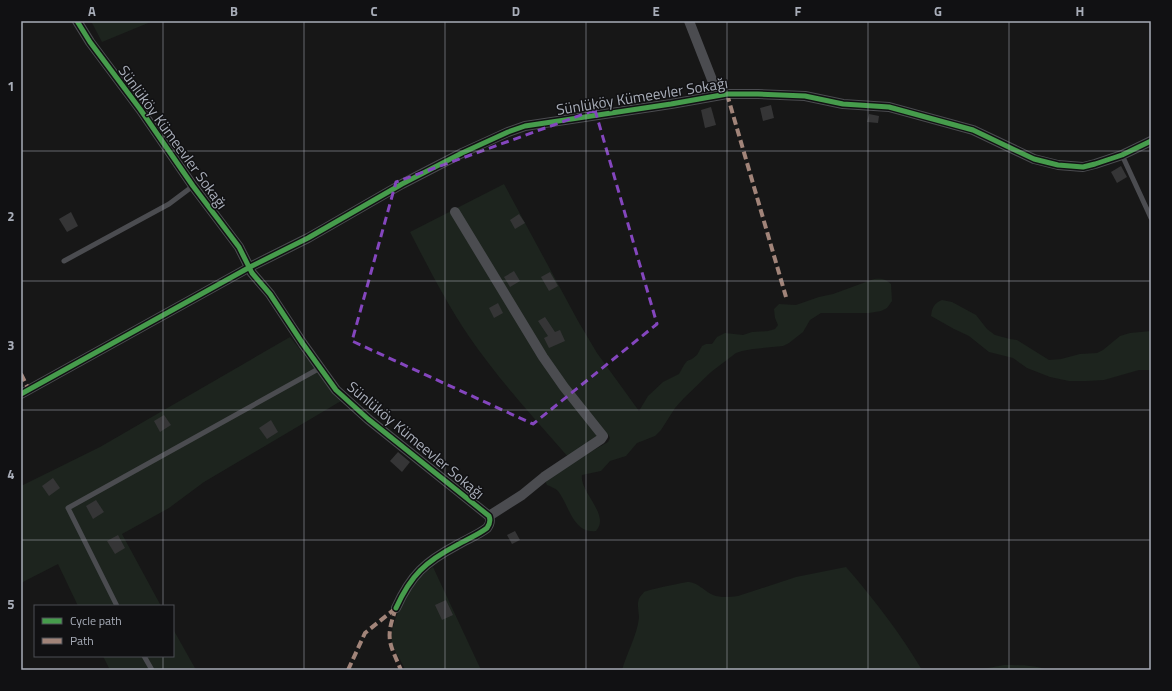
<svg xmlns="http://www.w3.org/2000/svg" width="1172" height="691" font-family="'Titillium Web',sans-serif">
	<rect width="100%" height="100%" fill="#171717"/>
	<!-- green -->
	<g fill="#1d241e">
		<path d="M91,21H153L102,42Z"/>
		<path d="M504,184L578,321L597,353L639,411L648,396L663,382L679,374L684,365L687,361L692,359L697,355L702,346L706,344H712L717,337L725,333L743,335L752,332L768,331L775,329L778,325L775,318L774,309L779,304L796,305L819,297L833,294L874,279C882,278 886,279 891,284L892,301L887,308L881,311L869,313H821L810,320L803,332L789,343L783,346L753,349L742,351L736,353L711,372L684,398L675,408L661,430L655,436L637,443L626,456L610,461L601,471L582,475C579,492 611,515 596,531C573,534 569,505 558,491C555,488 551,487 547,485L545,481L567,465L608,442L610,438L608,434L569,458C534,418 498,379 468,335C446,302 428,267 410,232Z"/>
		<path d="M942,300L952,302L976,315L987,329L995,335L1010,339L1017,340L1049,360L1061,359L1080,354L1097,353L1103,350L1120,336L1130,333L1151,331V370H1139L1104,380L1086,381H1069L1050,377L1027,368L1013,358L989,352L969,336L954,329L931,316C932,308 934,303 942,300Z"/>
		<path d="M290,337L341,401L204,482L169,508L122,534L161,606H78L58,564L21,583V486L100,447Z"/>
		<path d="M433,567L481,670H405C402,661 394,652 392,642C389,622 408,591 421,577C424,573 429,570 433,567Z"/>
		<path d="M846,567C874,599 900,633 922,670H622C627,653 637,635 639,618C639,611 636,603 640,597C641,595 643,594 644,592C648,590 684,582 689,582C699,583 705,592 713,595C721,598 730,597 738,596L796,577Z"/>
		<path d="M173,629L196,670H110L103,656H173Z"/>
		<path d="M1004,665C1020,665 1033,665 1048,670H977Z"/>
	</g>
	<!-- building -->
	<g fill="#353536">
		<path d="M771,105L774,118L763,121L760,108Z"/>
		<path d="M711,107L716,125L705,128L701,110Z"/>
		<path d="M869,114L879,116L878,123L867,122Z"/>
		<path d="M1121,166L1127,177L1117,183L1111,172Z"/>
		<path d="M71,212L78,226L67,232L59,219Z"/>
		<path d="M519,214L525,223L515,229L510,220Z"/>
		<path d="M514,271L520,281L510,287L504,277Z"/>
		<path d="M550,272L558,286L549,291L541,277Z"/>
		<path d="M498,303L503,313L494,318L489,308Z"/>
		<path d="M545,317L555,332L560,330L565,341L549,348L544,338L548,336L538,321Z"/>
		<path d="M164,415L171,425L160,432L154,421Z"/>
		<path d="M271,420L278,432L267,439L259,428Z"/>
		<path d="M398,452L410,462L402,472L390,461Z"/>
		<path d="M53,478L60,488L49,496L42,486Z"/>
		<path d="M96,500L104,512L93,519L86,506Z"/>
		<path d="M515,531L520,540L512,544L507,535Z"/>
		<path d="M118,535L125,548L115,554L107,541Z"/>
		<path d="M446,600L453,615L442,620L435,605Z"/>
	</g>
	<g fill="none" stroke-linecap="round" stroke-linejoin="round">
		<!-- service -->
		<g stroke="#4b4c50" stroke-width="5">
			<path d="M1122,155L1151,218"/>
			<path d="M64,261L169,204L193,186"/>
			<path d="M117,606L68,508L320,368"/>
			<path d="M144,656L152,670"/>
		</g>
		<!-- minor -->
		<g stroke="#4b4c50" stroke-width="10">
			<path d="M77,21L90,42L140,109L193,186L239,247L252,273L270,294L303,344L336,390L368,419L489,516C491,521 490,524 487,528C478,535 467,539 457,545C425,562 411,575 396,608"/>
			<path d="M689,21L718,95"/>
			<path d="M455,212L543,357L564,387L603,436L601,439L544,477L522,495L489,516"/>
			<path d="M21,394L250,267L308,238L402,184L462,153L508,132L525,126L671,104L727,94H758L805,96L843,104L889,107L973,130L1034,159L1058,165L1083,167L1095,164L1122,155L1151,141"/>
		</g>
		<!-- quiet -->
		<g stroke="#a18479" stroke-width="4" stroke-dasharray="8 4" stroke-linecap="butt">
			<path d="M727,94L786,297"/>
			<path d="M21,374L29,390"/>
			<path d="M396,608C385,639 389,642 401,670"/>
			<path d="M348,670L365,633L396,608"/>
		</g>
		<defs>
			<g id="cycleway">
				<path d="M77,21L90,42L140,109L193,186L239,247L252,273L270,294L303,344L336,390L368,419L489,516C491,521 490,524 487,528C478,535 467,539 457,545C425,562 411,575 396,608"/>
				<path d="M21,394L250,267L308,238L402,184L462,153L508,132L525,126L671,104L727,94H758L805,96L843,104L889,107L973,130L1034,159L1058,165L1083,167L1095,164L1122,155L1151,141"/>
			</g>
		</defs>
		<!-- cycleway casing -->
		<use href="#cycleway" stroke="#111113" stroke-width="8"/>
		<!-- cycleway -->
		<use href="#cycleway" stroke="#469c4c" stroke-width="5"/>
	</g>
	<!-- marked area -->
	<path fill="none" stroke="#8446be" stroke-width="3" stroke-dasharray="8 5" stroke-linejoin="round" d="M595,110L657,324L533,424L352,341L396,182Z"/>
	<!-- grid -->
	<path fill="none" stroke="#a8adb8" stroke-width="1" stroke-opacity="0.55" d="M163,21V606M304,21V670M445,21V670M586,21V670M727,21V670M868,21V670M1009,21V670M21,151H1151M21,281H1151M21,410H1151M21,540H1151M163,656V670"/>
	<g text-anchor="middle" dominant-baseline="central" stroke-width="3" stroke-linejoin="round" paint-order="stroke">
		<!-- street labels -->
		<g font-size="15" fill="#a8adb8" stroke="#111113">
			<text transform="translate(642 96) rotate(-9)">Sünlüköy Kümeevler Sokağı</text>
			<text transform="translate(173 137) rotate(54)">Sünlüköy Kümeevler Sokağı</text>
			<text transform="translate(416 440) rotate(40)">Sünlüköy Kümeevler Sokağı</text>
		</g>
	</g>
	<!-- border -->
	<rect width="1172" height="691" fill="none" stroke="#111113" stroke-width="44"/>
	<!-- legend -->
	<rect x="34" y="605" width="140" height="52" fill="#111113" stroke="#4d4f55"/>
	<rect x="42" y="618" width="20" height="6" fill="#469c4c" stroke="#4d4f55"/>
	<text x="70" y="625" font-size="12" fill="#a8adb8">Cycle path</text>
	<rect x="42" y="638" width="20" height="6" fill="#a18479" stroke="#4d4f55"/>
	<text x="70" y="645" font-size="12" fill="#a8adb8">Path</text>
	<rect x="22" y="22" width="1128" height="647" fill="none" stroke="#a8adb8" stroke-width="1.5"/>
	<g font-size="13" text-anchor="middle" font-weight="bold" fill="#a8adb8">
		<text x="92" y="16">A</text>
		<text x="234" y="16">B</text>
		<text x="374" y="16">C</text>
		<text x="516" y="16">D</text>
		<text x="656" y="16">E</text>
		<text x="798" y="16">F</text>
		<text x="938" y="16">G</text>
		<text x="1080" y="16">H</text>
		<text x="11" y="91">1</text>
		<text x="11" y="221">2</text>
		<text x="11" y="350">3</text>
		<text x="11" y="479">4</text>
		<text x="11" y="609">5</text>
	</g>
</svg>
